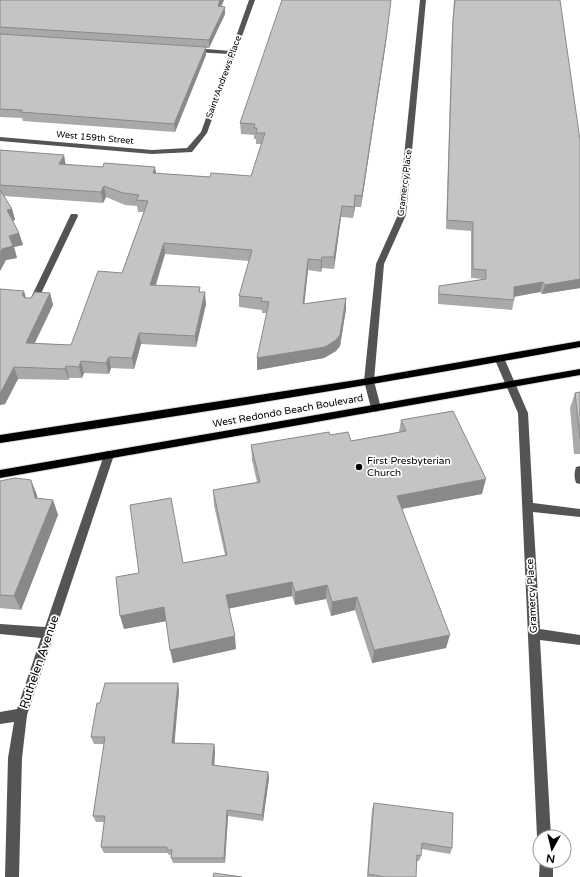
<svg xmlns="http://www.w3.org/2000/svg" width="580" height="877" font-family="'Varela Round',sans-serif">
	<rect width="100%" height="100%" fill="#fff"/>
	<g fill="none" stroke-linecap="round" stroke-linejoin="round">
		<defs>
			<g id="major">
				<path d="M580,341V347C387,383 194,414 0,443V435L363,379Z"/>
				<path d="M580,369V375L0,478V470Z"/>
			</g>
		</defs>
		<!-- major casing -->
		<use href="#major" stroke="#dbdbdb" stroke-width="2"/>
		<!-- minor -->
		<g fill="#545454" fill-rule="evenodd">
			<path d="M249,0H255L207,133L192,152L152,154L0,141V137L152,150L187,148L201,132L229,54L194,52L191,50L194,48L231,51Z"/>
			<path d="M420,0H426L406,215L384,264L374,381L381,408L376,412L371,408L364,381L376,264L398,215Z"/>
			<path d="M71,214H77L78,216L36,304L35,306H29L28,304Z"/>
			<path d="M500,357L505,360L528,413L533,503L580,509V517L533,512L540,629L580,635V645L540,640L551,837H540V842L537,837L518,413L495,360Z"/>
			<path d="M109,451L113,452L114,455L27,715L22,758L19,877H5L8,758L14,722L0,724V712L17,709L41,638L0,634V624L45,627L104,455L105,452Z"/>
			<path d="M580,466V484L576,483C574,478 574,472 576,467Z"/>
			<path d="M540,858V861H553V877H539Z"/>
		</g>
		<!-- major -->
		<use href="#major" fill="#000" fill-rule="evenodd"/>
	</g>
	<!-- wall -->
	<g fill="#a9a9a9">
		<path d="M0,0H224L221,6L225,14L209,48H206V55L175,132L23,121L22,118L0,117Z"/>
		<path d="M454,0H560L580,288L542,294L540,292L514,297V300L512,310L438,304V295L439,286L484,279L471,278V231L446,229L452,29Z"/>
		<path d="M386,42L361,207H355L353,218L341,217L334,269L322,268L321,272L308,270L304,304L346,309L340,346L336,351L324,358L257,370V358L267,313H262V310L239,307V296L249,261L165,254L156,285L200,292L206,304L196,347L141,344L134,369L111,368L109,374L84,373L82,378H69V380L18,379L5,404L0,405V289L26,298H31L50,293L53,305L35,343L71,345L122,273L144,212H138L137,206L125,205L106,197L103,203L4,196L12,209L15,220L13,221L19,233L23,245L14,247L17,258L6,260L0,271V150L66,164L156,174L210,177L251,176L261,144H256V139H254V135L241,134L240,123Z"/>
		<path d="M580,392V454H574L570,408L575,393Z"/>
		<path d="M401,420L482,494L402,509L446,648L372,663L355,610L331,616L326,599L295,605L292,596L229,608L236,649L173,663L166,621L124,629L139,573L183,563L225,555L214,505L213,490L257,482L252,460L251,445L330,435L351,441L399,432Z"/>
		<path d="M0,481L37,495V498L53,500L58,515L21,610L0,608Z"/>
		<path d="M179,690L174,743L214,744L215,750L214,765L268,772L269,778L263,821L228,816L225,863H173L171,858V855H169L168,853H104L101,847L104,822H96L93,816L104,744H94L91,737L100,703Z"/>
		<path d="M374,803L452,848L450,854L421,849V856L419,861H417L416,877H367L372,809Z"/>
	</g>
	<!-- shaded-wall -->
	<g fill="#898989">
		<path d="M220,0H224L218,14V6Z"/>
		<path d="M391,0L386,42L361,207L362,196Z"/>
		<path d="M225,7V14L209,48V40Z"/>
		<path d="M206,47V55L175,132L174,124Z"/>
		<path d="M64,155L66,166L59,164Z"/>
		<path d="M155,167L157,178L153,173Z"/>
		<path d="M104,186L106,197L103,203L101,192Z"/>
		<path d="M355,195V207L353,218L354,207Z"/>
		<path d="M342,206L341,217L334,269V257Z"/>
		<path d="M12,209L15,220L11,221L7,210Z"/>
		<path d="M19,233L23,245L14,247L17,258L6,260L0,271V253L9,236Z"/>
		<path d="M164,243L165,254L152,296L150,285Z"/>
		<path d="M322,257V268L321,272V260Z"/>
		<path d="M308,259V270L303,316V304Z"/>
		<path d="M580,279V288L542,294L545,285Z"/>
		<path d="M543,282L540,292L511,297L514,287Z"/>
		<path d="M24,291L27,302L22,295Z"/>
		<path d="M205,292L206,304L196,347L195,336Z"/>
		<path d="M50,293L53,305L29,354L26,343Z"/>
		<path d="M346,298V309L340,346L336,351L324,358L257,370V358Z"/>
		<path d="M139,333L141,344L134,369L132,358Z"/>
		<path d="M109,357L111,368L109,374L106,363Z"/>
		<path d="M81,361L84,373L82,378L79,367Z"/>
		<path d="M66,366L69,378V380L65,369Z"/>
		<path d="M14,367L18,379L5,404L0,405V393Z"/>
		<path d="M486,479L482,494L394,510L397,496Z"/>
		<path d="M31,480L37,495L40,513L35,498Z"/>
		<path d="M53,500L58,515L21,610L14,596Z"/>
		<path d="M292,582V596L227,609L226,595Z"/>
		<path d="M327,585L326,599L295,605V592Z"/>
		<path d="M357,597L355,610L331,616L332,602Z"/>
		<path d="M164,607L167,621L124,629L120,616Z"/>
		<path d="M450,635L446,648L372,663L374,650Z"/>
		<path d="M235,636L236,649L173,663L170,650Z"/>
		<path d="M178,683L179,690L174,750L172,743Z"/>
		<path d="M214,744L215,750L214,771L212,765Z"/>
		<path d="M268,772L269,778L263,821L262,815Z"/>
		<path d="M227,810L228,816L225,863L224,858Z"/>
	</g>
	<!-- building -->
	<g fill="#c4c4c4" stroke="#898989">
		<path d="M0,0H220L218,6L225,7L209,40L0,27Z"/>
		<path d="M282,0H391L387,32L362,196L355,195L354,207L342,206L334,257H322L321,260L308,259L303,304L346,298L340,335L336,340L325,347L257,358L269,302L261,301L262,298L239,296L252,250L164,243L150,285L200,287L199,292H205L195,336L139,333L132,358L109,357L106,363L81,361L79,367L66,366L65,369L14,367L1,392L0,393V289L24,291L22,295L25,298H31L35,292L50,293L26,343L71,345L98,271L122,273L148,201L136,200L139,195L123,193L104,186L101,192L0,185V150L64,155L59,164L103,167L104,163L155,167L153,173L210,177L211,173L251,176L265,133H256L257,128H254L255,124L240,123Z"/>
		<path d="M455,0H560L580,140V279L545,285L543,282L514,287V300L439,294V286L486,279V270L473,269V222L447,220L453,20Z"/>
		<path d="M0,34L206,47L174,124L21,112L22,110L0,109Z"/>
		<path d="M0,190L12,209L7,210L19,233L9,236L13,246L2,249L0,253Z"/>
		<path d="M580,392V439L575,393Z"/>
		<path d="M453,411L486,479L397,496L450,635L374,650L357,597L332,602L327,585L295,592L292,582L226,595L235,636L170,650L164,607L120,616L116,577L139,573L130,505L171,498L183,563L227,555L213,490L260,482L251,445L329,432L330,435L348,432L351,441L406,431L401,420Z"/>
		<path d="M15,478L31,480L35,498L53,500L14,596L0,595V481Z"/>
		<path d="M105,683H178L172,743L214,744L212,765L268,772L262,815L227,810L224,858H171L172,850H167V847H101L105,816H93L105,737H91L97,703H100Z"/>
		<path d="M374,803L453,813L452,848L422,843L421,856L417,855L416,877H385L368,874Z"/>
		<path d="M214,873L242,877H213Z"/>
	</g>
	<!-- markers -->
	<circle fill="#000" stroke="#fff" stroke-width="1.5" cx="359" cy="467" r="4"/>
	<g text-anchor="middle" dominant-baseline="central" stroke-width="3.5" stroke-linejoin="round" paint-order="stroke">
		<!-- far-street labels -->
		<g font-size="9" fill="#000" stroke="#fff">
			<text transform="translate(224 77) rotate(-70)">Saint Andrews Place</text>
			<text transform="translate(95 138) rotate(5)">West 159th Street</text>
			<text transform="translate(405 183) rotate(-83)">Gramercy Place</text>
		</g>
		<!-- street labels -->
		<g font-size="10" fill="#000" stroke="#fff">
			<text transform="translate(288 411) rotate(-10)">West Redondo Beach Boulevard</text>
			<text transform="translate(532 596) rotate(-93)">Gramercy Place</text>
		</g>
		<!-- poi labels -->
		<g font-size="10" fill="#000" stroke="#fff" text-anchor="start">
			<text x="367" y="461">First Presbyterian<tspan x="367" dy="12">Church</tspan></text>
		</g>
		<!-- near-street labels -->
		<g font-size="12" fill="#000" stroke="#fff">
			<text transform="translate(39 662) rotate(-71)">Ruthelen Avenue</text>
		</g>
	</g>
	<!-- north arrow -->
	<g transform="translate(552 849) rotate(188)"><circle r="19" fill="#ffffff" stroke="#999999"/>
	<path d="M0-3L7 15L0 10L-7 15Z" fill="#000000"/>
	<text y="-6" font-size="11" font-weight="bold" text-anchor="middle" fill="#000000">N</text>
	</g>
</svg>
